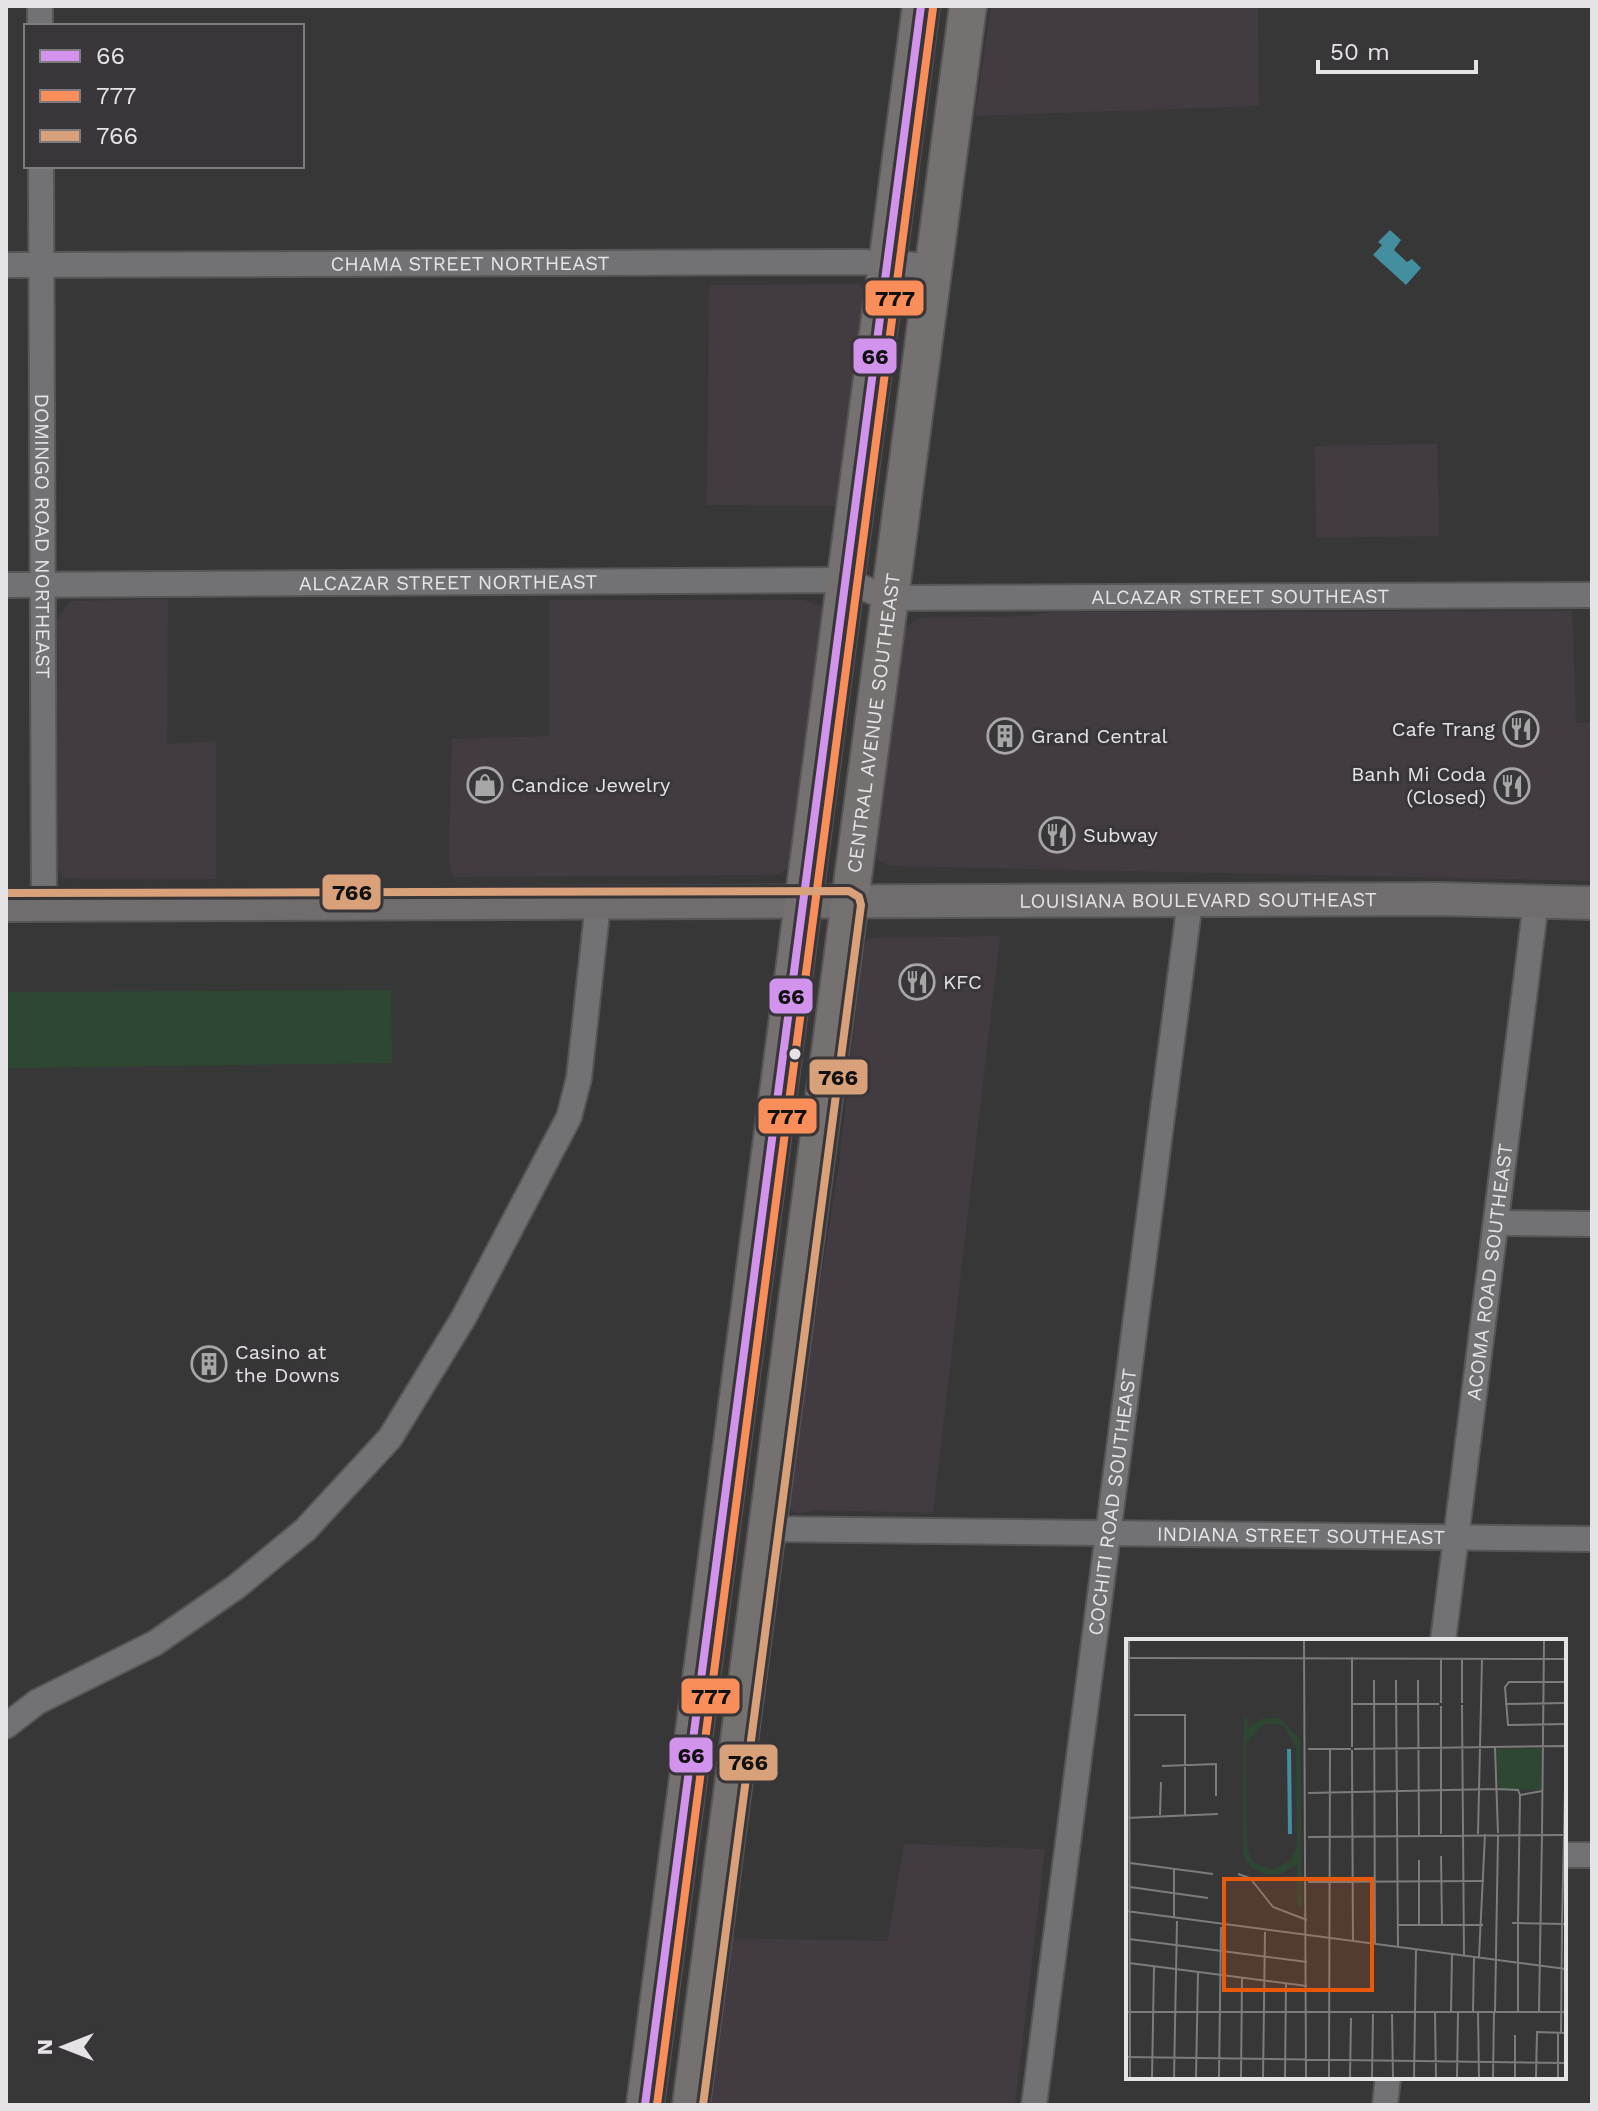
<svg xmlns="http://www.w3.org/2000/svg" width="1598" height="2111" font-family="'Work Sans',sans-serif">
	<rect width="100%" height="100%" fill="#383738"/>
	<!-- built -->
	<g fill="#423b42">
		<path d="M991,6H1258L1259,106L975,116Z"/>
		<path d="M859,284L866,294L840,506L707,505L709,285Z"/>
		<path d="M1437,444L1439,536L1316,538L1315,446Z"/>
		<path d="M168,599L167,744L216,741V879L63,878L58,868L57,619L71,601Z"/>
		<path d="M549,600H804L821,606L824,618L792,864L780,874L757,875L453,877L449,858L452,739L549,736Z"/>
		<path d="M1572,611L1576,723H1592V881L890,866L878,860L872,848L901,630L919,618L1029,616L1051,612Z"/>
		<path d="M1000,936L933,1513L815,1510L798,1514L787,1507L788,1491L839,1164L863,948L867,940L873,938Z"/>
		<path d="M904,1844L1045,1849L1015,2105H707L728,1938L888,1941Z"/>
	</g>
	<!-- green -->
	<path fill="#2d4732" d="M391,990L392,1063L6,1068V992Z"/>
	<!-- water -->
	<path fill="#438e9f" d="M1390,230L1401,240L1394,250L1407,262L1412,259L1421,268L1406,285L1373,255L1382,245L1378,242Z"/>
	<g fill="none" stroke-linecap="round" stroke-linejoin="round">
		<defs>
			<g id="minor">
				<path d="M40,6V26"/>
				<path id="s1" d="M41,166L44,905"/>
				<path id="s2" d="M6,265L864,262L933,266"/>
				<path id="s3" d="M6,585L845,580L887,598L1592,595"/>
				<path d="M1497,1223L1592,1224"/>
				<path id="s4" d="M769,1529L1592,1539"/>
				<path id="s5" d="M1443,1641L1536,902"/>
				<path d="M6,1726L37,1702L155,1643L236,1587L305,1530L390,1438L464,1317L569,1117L579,1078L598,903"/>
				<path d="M1564,1855H1592"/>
				<path id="s6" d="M1034,2105L1190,901"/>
				<path d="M1385,2105L1388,2077"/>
			</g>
			<g id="secondary">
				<path id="s7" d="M6,905L1441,899L1592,903"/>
			</g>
			<g id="primary">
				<path d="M645,2105L921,6"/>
				<path id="s8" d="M691,2105L968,6"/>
			</g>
		</defs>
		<!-- minor casing -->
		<use href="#minor" stroke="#575657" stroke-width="28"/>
		<!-- secondary casing -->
		<use href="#secondary" stroke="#575657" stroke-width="36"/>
		<!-- primary casing -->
		<use href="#primary" stroke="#575657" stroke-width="40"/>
		<!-- minor -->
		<use href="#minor" stroke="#727173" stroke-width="24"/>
		<!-- secondary -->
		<use href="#secondary" stroke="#6f6d6e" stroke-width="32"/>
		<!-- primary -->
		<use href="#primary" stroke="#767171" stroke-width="36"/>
		<defs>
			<path id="bus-1" d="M645,2105L921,6"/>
			<path id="bus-2" d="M657,2105L933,8"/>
			<path id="bus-3" d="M6,893L849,891L859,897L861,905L703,2105"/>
		</defs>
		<!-- bus-1 casing -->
		<use href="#bus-1" stroke="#383639" stroke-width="14"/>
		<!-- bus-2 casing -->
		<use href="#bus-2" stroke="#383639" stroke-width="14"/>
		<!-- bus-3 casing -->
		<use href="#bus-3" stroke="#383639" stroke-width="14"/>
		<!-- bus-1 -->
		<use href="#bus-1" stroke="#d193ec" stroke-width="8"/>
		<!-- bus-2 -->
		<use href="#bus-2" stroke="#fa8e5a" stroke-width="8"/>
		<!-- bus-3 -->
		<use href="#bus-3" stroke="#d9a179" stroke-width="8"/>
	</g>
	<!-- icons -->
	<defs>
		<symbol id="restaurant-ring" viewBox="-11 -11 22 22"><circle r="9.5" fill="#383639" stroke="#a8a7a8" stroke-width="1.5"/><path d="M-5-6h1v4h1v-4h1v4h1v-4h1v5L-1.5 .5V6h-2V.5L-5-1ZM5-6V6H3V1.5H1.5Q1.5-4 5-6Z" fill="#a8a7a8"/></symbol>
		<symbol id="building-ring" viewBox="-11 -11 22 22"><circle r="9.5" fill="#383639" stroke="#a8a7a8" stroke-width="1.5"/><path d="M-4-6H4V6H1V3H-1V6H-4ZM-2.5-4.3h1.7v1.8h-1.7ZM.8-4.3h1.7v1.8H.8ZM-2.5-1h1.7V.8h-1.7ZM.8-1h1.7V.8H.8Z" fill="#a8a7a8"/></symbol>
		<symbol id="shop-ring" viewBox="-11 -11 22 22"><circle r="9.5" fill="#383639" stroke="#a8a7a8" stroke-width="1.5"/><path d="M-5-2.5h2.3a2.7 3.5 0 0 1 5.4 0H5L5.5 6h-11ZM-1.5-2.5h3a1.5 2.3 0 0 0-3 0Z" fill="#a8a7a8"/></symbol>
	</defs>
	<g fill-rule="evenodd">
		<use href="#restaurant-ring" x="1501" y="709" width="40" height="40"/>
		<use href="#building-ring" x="985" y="716" width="40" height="40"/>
		<use href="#shop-ring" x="465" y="765" width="40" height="40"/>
		<use href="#restaurant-ring" x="1492" y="766" width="40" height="40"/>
		<use href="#restaurant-ring" x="1037" y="815" width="40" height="40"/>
		<use href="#restaurant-ring" x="897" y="962" width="40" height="40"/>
		<use href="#building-ring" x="189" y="1344" width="40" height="40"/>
	</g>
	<!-- markers -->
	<circle fill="#e5e3e5" stroke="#383639" stroke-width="3" cx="795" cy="1054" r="7"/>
	<g text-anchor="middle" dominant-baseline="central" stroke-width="6" stroke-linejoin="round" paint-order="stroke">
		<!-- street labels -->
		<g font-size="20" fill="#e5e3e5" stroke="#383639">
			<text stroke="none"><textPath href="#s2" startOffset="464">CHAMA STREET NORTHEAST</textPath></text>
			<text stroke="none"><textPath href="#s1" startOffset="370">DOMINGO ROAD NORTHEAST</textPath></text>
			<text stroke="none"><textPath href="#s3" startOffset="442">ALCAZAR STREET NORTHEAST</textPath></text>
			<text stroke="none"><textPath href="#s3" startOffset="1238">ALCAZAR STREET SOUTHEAST</textPath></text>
			<text stroke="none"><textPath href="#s8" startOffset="1394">CENTRAL AVENUE SOUTHEAST</textPath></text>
			<text stroke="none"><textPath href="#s7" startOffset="1192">LOUISIANA BOULEVARD SOUTHEAST</textPath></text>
			<text stroke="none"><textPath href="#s5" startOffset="372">ACOMA ROAD SOUTHEAST</textPath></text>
			<text stroke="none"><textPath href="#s6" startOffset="608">COCHITI ROAD SOUTHEAST</textPath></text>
			<text stroke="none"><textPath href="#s4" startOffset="532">INDIANA STREET SOUTHEAST</textPath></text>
		</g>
		<!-- poi labels -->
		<g font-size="20" fill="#e5e3e5" stroke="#383639" text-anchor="start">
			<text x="1495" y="729" text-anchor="end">Cafe Trang</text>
			<text x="1031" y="736">Grand Central</text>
			<text x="1486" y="774" text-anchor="end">Banh Mi Coda<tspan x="1486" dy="23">(Closed)</tspan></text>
			<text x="511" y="785">Candice Jewelry</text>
			<text x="1083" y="835">Subway</text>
			<text x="943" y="982">KFC</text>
			<text x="235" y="1352">Casino at<tspan x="235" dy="23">the Downs</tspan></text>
		</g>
	</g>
	<!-- overview -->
	<g transform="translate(1126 1639)">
		<rect width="440" height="440" fill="#383738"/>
		<path d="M118,77L123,82L121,90L135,80L153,79L174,100L176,267H171V225L155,235L140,236L125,228L117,216ZM139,84L158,87L170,108L171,207L165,221L146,231L128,224L121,210L120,104ZM415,109V151L373,150L370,110Z" fill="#2d4732" fill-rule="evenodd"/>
		<path fill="none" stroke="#438e9f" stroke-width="4" d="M163,110L164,195"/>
		<path fill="none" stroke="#7d7c7d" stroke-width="2" d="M3,1L4,439M178,1L180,439M226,18V108M0,19L440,20M315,21V64M336,21V64M248,41L249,304M270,41L272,308M292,41L293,196M440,43H383L379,48L382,86L440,85M226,65H313M379,65L440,64M336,66L338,317M315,67V195M8,76H59V176M369,108L372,194M182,110H225M228,110L440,107M226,111L227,302M36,127L90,125V157M182,154L370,150L392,151L394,156M34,176L35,143M0,179L92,175M352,195L356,21M416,195L418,1M182,198L440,196M315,217L316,286M293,221V286M4,224L87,235M112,235L124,239L147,268L181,281M182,243L358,242M4,248L82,259M0,272L440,330M48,278V230M392,283L394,156L416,152M386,284L440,285M436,284L440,107M271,286H357M3,300L181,323M353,318L359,195M3,324L181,347M0,373H440M347,373L348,318M352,373L353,439M369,373L372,196M392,373V284M413,373L416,196M309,374L310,439M325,374L326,315M266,375L267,439M435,394L436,285M0,418L440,424M26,439L28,327M48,439L51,282M70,439L72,333M93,439L95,288M115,439L116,339M137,439L139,293M159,439L160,344M203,439L204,110M224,439L225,379M246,439L247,375M288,439L290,310M331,439L332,374M367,439L368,373M389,439V396M410,439L411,393L440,394M432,439V394"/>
		<path fill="#e8590c" fill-opacity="0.15" stroke="#e8590c" stroke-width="4" d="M98,240H246V351H98Z"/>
		<rect width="440" height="440" fill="none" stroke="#e5e3e5" stroke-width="4"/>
	</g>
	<g stroke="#383639" stroke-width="3">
		<rect x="864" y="279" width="61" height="38" rx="8" fill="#fa8e5a"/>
		<rect x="852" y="337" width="46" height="38" rx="8" fill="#d193ec"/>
		<rect x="321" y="873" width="61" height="38" rx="8" fill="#d9a179"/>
		<rect x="768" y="977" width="46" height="38" rx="8" fill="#d193ec"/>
		<rect x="808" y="1058" width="61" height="38" rx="8" fill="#d9a179"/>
		<rect x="757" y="1097" width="61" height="38" rx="8" fill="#fa8e5a"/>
		<rect x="680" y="1677" width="61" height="38" rx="8" fill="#fa8e5a"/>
		<rect x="668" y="1736" width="46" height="38" rx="8" fill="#d193ec"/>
		<rect x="718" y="1743" width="61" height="39" rx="8" fill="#d9a179"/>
	</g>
	<g font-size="22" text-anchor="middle" font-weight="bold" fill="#111">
		<text x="895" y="306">777</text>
		<text x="875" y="364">66</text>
		<text x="352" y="900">766</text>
		<text x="791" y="1004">66</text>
		<text x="838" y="1085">766</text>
		<text x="787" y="1124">777</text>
		<text x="711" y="1704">777</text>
		<text x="691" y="1763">66</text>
		<text x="748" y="1770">766</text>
	</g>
	<!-- border -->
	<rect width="1598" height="2111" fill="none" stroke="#e5e3e5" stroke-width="16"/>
	<!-- legend -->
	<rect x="24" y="24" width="280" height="144" fill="#383639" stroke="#7d7b7e" stroke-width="2"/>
	<rect x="40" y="50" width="40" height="12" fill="#d193ec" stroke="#7d7b7e" stroke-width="2"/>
	<text x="96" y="64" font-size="24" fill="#e5e3e5">66</text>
	<rect x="40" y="90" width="40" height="12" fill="#fa8e5a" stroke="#7d7b7e" stroke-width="2"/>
	<text x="96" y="104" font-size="24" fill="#e5e3e5">777</text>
	<rect x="40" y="130" width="40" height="12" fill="#d9a179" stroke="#7d7b7e" stroke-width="2"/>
	<text x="96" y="144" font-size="24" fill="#e5e3e5">766</text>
	<!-- north arrow -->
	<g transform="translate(64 2047) rotate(270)" stroke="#383639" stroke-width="6" paint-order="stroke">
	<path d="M0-6L14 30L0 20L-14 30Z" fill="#e5e3e5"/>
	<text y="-12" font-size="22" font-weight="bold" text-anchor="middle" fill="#e5e3e5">N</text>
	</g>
	<!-- scale -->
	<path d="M1318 60v12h158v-12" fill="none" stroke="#e5e3e5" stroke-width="4"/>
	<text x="1330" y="60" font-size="24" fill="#e5e3e5" stroke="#383639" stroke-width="6" paint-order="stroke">50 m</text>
</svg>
